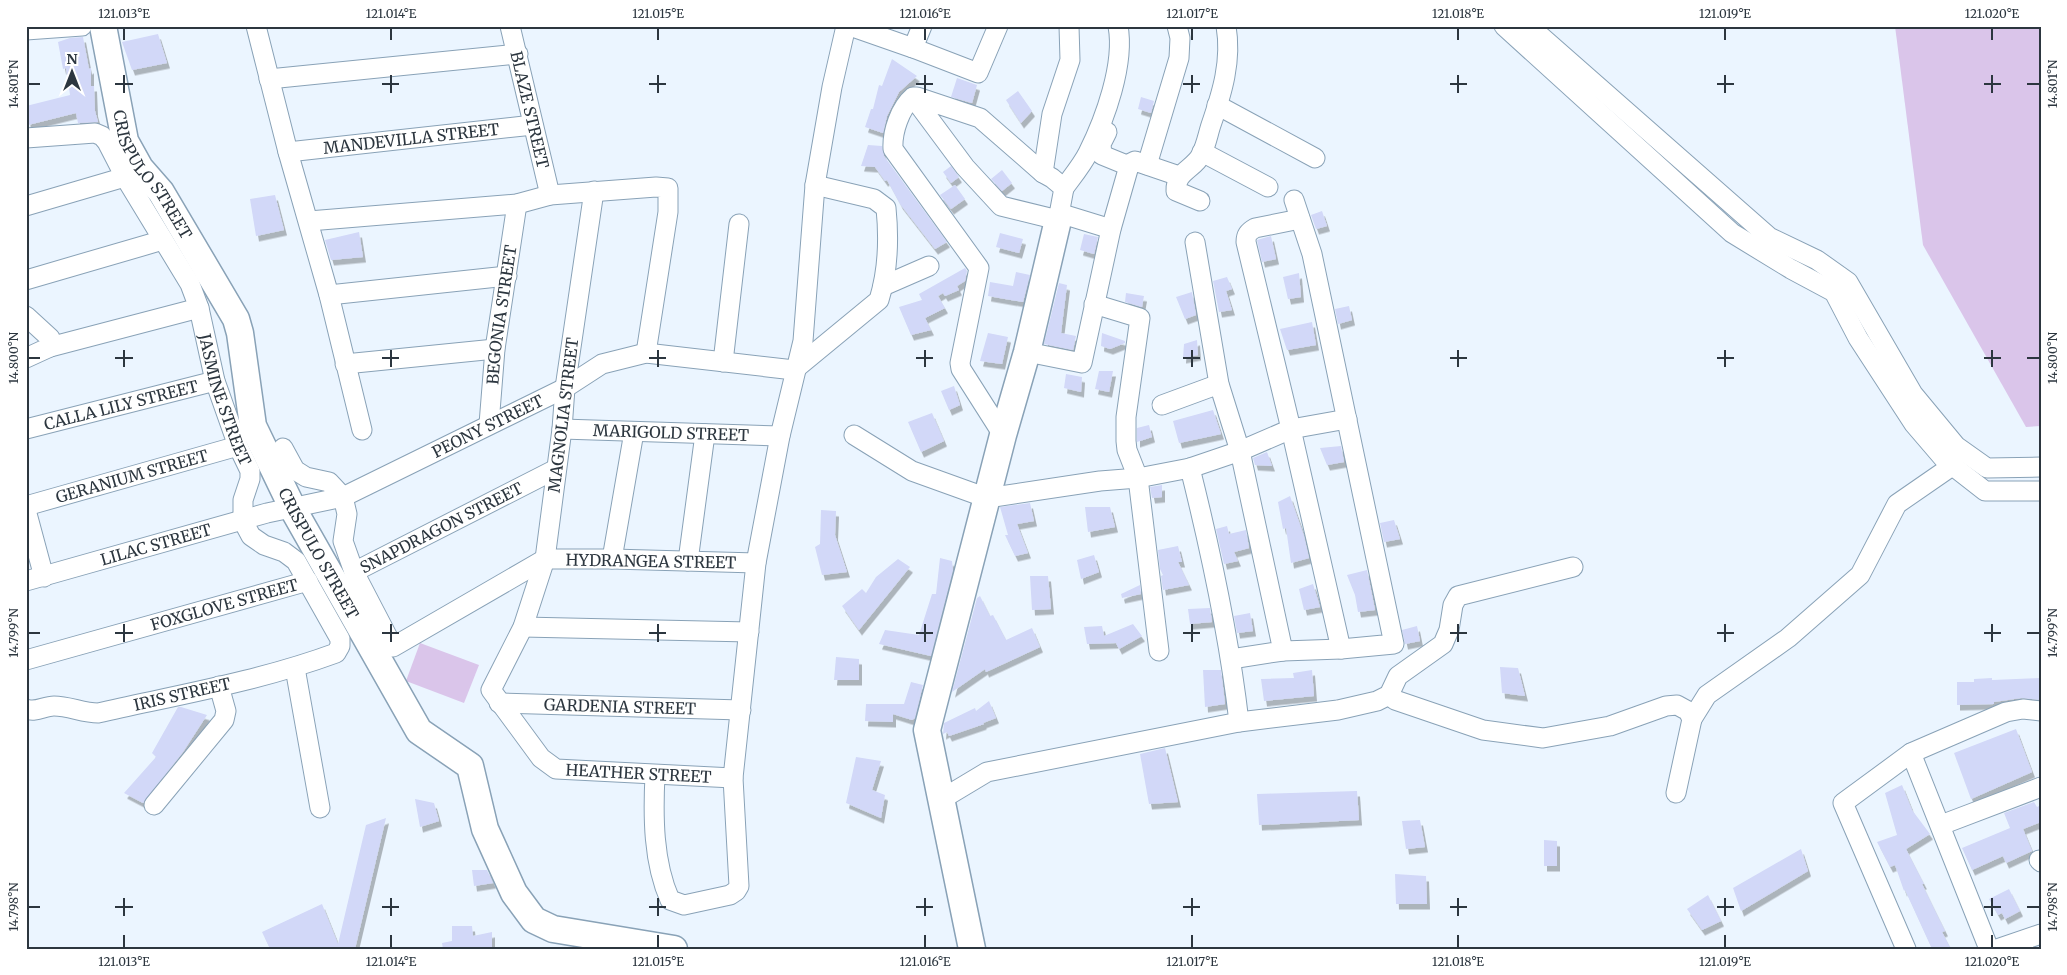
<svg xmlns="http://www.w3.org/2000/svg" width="2067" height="975" font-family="Merriweather,serif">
	<defs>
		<filter id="shadow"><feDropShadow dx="3" dy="5.5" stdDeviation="0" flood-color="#0004"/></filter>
	</defs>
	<rect width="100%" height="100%" fill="#ebf5ff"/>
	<!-- green -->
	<g fill="#dac5ea">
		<path d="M1895,26H2041V426L2026,427L1923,245Z"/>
		<path d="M420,643L479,665L464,703L406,681Z"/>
	</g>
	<!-- building -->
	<g fill="#d2d8f8" filter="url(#shadow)">
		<path d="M158,34L167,63L132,70L122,42Z"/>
		<path d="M83,37L89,69L91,68V86H94L95,111L98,122L78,123L76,113L28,125L26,106L70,95L66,68L63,69L58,42L70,38Z"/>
		<path d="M892,59L917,76L899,92L887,116L883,133L865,127L871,109H873L879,85L882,86Z"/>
		<path d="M957,78L977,85L972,103L951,97Z"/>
		<path d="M1018,91L1032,111L1021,123L1006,100Z"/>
		<path d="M1141,97L1154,101L1151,113L1138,109Z"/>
		<path d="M868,145L882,146L884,156L947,242L935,249L900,204L887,180L885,181L875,167L861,166Z"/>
		<path d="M951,166L959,177L951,183L943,172Z"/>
		<path d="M1002,170L1012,183L1002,191L991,179Z"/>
		<path d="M955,185L965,199L951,209L940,195Z"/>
		<path d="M275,195L284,230L256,236L250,199Z"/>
		<path d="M1322,211L1327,226L1316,229L1311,215Z"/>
		<path d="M359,232L363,257L331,260L325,240Z"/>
		<path d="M1000,233L1023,239L1019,253L996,247Z"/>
		<path d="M1084,234L1098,237L1094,254L1080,250Z"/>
		<path d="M1271,236L1276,259L1262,262L1257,240Z"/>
		<path d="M965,268L967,271L965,281L957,286L959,290L945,296L943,293L938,296L945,308L925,318L931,330L911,335L899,307L922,300L919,294Z"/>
		<path d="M1016,272L1030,275L1023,302L988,296L990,282L1013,286Z"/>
		<path d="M1299,273L1301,297L1288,299L1283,277Z"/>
		<path d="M1227,277L1232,289L1226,291L1232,310L1219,312L1213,281Z"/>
		<path d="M1059,283L1067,285L1061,333L1076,336L1073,350L1044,344Z"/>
		<path d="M1192,292L1196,315L1185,319L1176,297Z"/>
		<path d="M1126,293L1144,296L1142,307L1125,302Z"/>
		<path d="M1349,306L1352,320L1338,324L1335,309Z"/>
		<path d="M1312,322L1316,345L1287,350L1280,329Z"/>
		<path d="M988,333L1008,337L1002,364L980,361Z"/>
		<path d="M1102,333L1125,341V343L1110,349L1101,346Z"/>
		<path d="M1197,340L1198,355L1183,358L1184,344Z"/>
		<path d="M1099,371H1113L1109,392L1095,389Z"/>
		<path d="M1066,374L1082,377L1081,392L1064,388Z"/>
		<path d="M954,386L960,405L949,410L941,391Z"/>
		<path d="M1213,410L1221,434L1179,443L1173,421Z"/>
		<path d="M932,413L944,441L921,452L908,422Z"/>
		<path d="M1149,425L1152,437L1137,442V428Z"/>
		<path d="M1341,446L1344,462L1327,465L1320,448Z"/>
		<path d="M1267,452L1272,466L1255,465L1253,458Z"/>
		<path d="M1162,485V497L1152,498L1150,487Z"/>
		<path d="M1290,496L1304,536L1309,558L1291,563L1286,528L1283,529L1278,502Z"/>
		<path d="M1030,503L1034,521L1017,524L1028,553L1015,556L1005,535H1008L1000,507Z"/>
		<path d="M1085,507H1110L1115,527L1088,532Z"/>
		<path d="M821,510L836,511L835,535L847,572L822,575L815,547L820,544Z"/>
		<path d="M1394,520L1400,539L1384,542L1380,523Z"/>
		<path d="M1227,526L1229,534L1246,530L1249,548L1234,552L1238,561L1224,564L1216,529Z"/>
		<path d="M1178,546L1182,562H1178L1189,585L1163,590L1161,576L1163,575L1160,569L1158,550Z"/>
		<path d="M1094,555L1099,572L1081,579L1077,560Z"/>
		<path d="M940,558L952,561L953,570L931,656L879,644L885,630L919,635L932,594H936Z"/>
		<path d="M898,559L910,567L859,630L842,606L862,589L866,593L876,577Z"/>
		<path d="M1367,570L1375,610L1358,612L1355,595L1347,575Z"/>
		<path d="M1030,576H1048L1051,609L1032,610Z"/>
		<path d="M1313,584L1320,607L1304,610L1299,589Z"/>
		<path d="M1140,585L1141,594L1122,598L1121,594Z"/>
		<path d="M980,596L990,616L993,615L1006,640L1032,628L1040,647L986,672L985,669L952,692L977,598Z"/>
		<path d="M1210,608L1212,622L1190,624L1188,609Z"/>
		<path d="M1250,613L1253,631L1237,633L1234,616Z"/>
		<path d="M1133,624L1142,636L1119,649L1116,643L1087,644L1084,627L1102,626L1104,636Z"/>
		<path d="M1417,626L1420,641L1405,644L1402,630Z"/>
		<path d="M836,657L859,659V680H834Z"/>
		<path d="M1500,667L1518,668L1525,696L1502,693Z"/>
		<path d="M1203,670H1221L1225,704L1205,707Z"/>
		<path d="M1312,670L1314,696L1264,701L1261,679L1294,678L1293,673Z"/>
		<path d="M1992,678V680L2041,678V700L2021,698L1994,702V704L1957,705V682H1974V679Z"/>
		<path d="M911,682L923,685L915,718L912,720L893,714V722L865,721L866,704H904Z"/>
		<path d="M989,701L996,718L983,723L984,724L949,736L947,732L943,734L944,723L975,708L976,711Z"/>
		<path d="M178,707H181L207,715L183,752L143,803L124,793L156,757L152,753Z"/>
		<path d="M2016,729L2032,772L1971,799L1954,753Z"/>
		<path d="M1165,748L1178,802L1149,804L1140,754Z"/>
		<path d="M856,757L881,761L872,790L885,795L881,818L846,803Z"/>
		<path d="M1902,785L1912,810L1930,834L1906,849L1924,884H1922L1945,931L1942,932L1951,949H1932L1905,890L1904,891L1895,865L1890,867L1877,842L1897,835L1885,793Z"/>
		<path d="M1357,791L1359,820L1259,825L1257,794Z"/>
		<path d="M415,799L434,803L439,821L420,827Z"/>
		<path d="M2034,802L2037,807L2041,805V822L2023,829L2032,851L2006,863L2003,856L1972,870L1962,848L2010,828L2004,813Z"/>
		<path d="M386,818L355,949H270L262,932L322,904L338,944L366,825Z"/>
		<path d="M1420,820L1425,847L1406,849L1402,821Z"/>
		<path d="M1544,840L1557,841V866H1544Z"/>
		<path d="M1801,849L1808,871L1741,911L1733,888Z"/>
		<path d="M472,870H487L493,883L474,886Z"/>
		<path d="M1395,874L1426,876L1427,904H1396Z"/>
		<path d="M2009,889L2020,911L2005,919L2002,913L1998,915L1989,899Z"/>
		<path d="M1708,895L1721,921L1702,930L1687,909Z"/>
		<path d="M452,926H472L473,936L492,932V949H443L442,943L452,941Z"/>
	</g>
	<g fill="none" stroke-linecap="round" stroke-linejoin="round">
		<defs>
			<g id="street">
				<path d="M256,26L288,152L329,295L362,430"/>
				<path id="s1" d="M510,26L550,195"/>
				<path d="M850,26L913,48L978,73L998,26"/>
				<path d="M1504,26L1732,233L1791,269L1834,292L1858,338L1914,424L1944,459L1985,491H2041"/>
				<path d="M1529,26L1769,237L1817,260L1848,282L1913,394L1956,446L1987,468L2041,467"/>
				<path d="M26,30L82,26"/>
				<path d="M913,48L922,26"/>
				<path d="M269,79L518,54"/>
				<path d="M913,97L965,167L1001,206L1058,220L1064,188L1052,178L1043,173L980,118L917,97H913C900,108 892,132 893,149L979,268L960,363L961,369L1003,435"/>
				<path d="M1217,105L1315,158"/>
				<path d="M1107,132L1101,144L1102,155L1129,166"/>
				<path id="s2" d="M26,138L95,133L102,136L107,142L125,177L190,284L199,308L215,381L238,446L250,471V479L243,500V521L251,536L264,545L284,552L296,561L340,639V646L336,653C260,681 178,695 98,713C83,713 69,706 54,706C44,706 36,713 26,709"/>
				<path id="s3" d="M288,152L533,125"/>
				<path d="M1202,152L1268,187"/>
				<path d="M1147,165L1179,58L1180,38L1177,26"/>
				<path d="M1043,173L1052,114L1070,60L1069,26"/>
				<path d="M1064,188C1072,177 1082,165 1088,153C1105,119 1125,64 1118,26"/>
				<path id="s4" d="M594,191L565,388L562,429L545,559L523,627L491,690L541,758L556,769L733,778"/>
				<path d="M1200,201L1176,191C1175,172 1194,169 1201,155C1206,146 1208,134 1211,125C1222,93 1232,61 1226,26"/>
				<path d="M26,206L125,177"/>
				<path d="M1059,213L1111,229"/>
				<path d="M1300,219L1255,228C1248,232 1246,235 1246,242L1291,429L1341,649"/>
				<path d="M309,221L517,204L550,195L656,187L668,188V212L646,353"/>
				<path d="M1195,242L1219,384L1240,451L1283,651"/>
				<path d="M26,280L163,240"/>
				<path d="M883,286L929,266"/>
				<path d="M329,295L507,276"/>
				<path d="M1094,304L1140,318L1126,417V441L1127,450L1138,478L1159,651"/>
				<path d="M26,316L50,338V347L26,358"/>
				<path d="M50,347L199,308"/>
				<path d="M1027,352L1082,363L1111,229L1129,166L1131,163L1135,161L1179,176"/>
				<path d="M723,362L739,224"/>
				<path d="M345,364L495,349"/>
				<path d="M794,370L879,300C888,271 889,238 886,208L874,199L815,185"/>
				<path d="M1162,405L1219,384"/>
				<path id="s5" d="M489,424L495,349L517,204"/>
				<path id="s6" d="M26,429L215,381"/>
				<path id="s7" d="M562,429L780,436"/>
				<path d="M854,435L912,471L987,498L1100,481L1138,478L1190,468L1240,451L1291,429L1347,419"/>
				<path id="s8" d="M26,506L238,446"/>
				<path d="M26,510L44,577"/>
				<path d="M612,559L634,432"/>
				<path d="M688,561L705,434"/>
				<path id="s9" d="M756,563L612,559H545L393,647L354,572L343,541L347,514L343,497L565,388L602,364L646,353L794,370"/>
				<path id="s10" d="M354,572L556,469"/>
				<path id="s11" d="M26,581L267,513L343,497L329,482L306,477L295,470L283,448"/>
				<path d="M523,627L749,632"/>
				<path d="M1231,659L1283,651L1341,649L1394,644L1312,254L1294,200"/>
				<path id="s12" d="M26,660L308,581"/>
				<path d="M295,668L320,808"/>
				<path d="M1389,695L1395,700L1483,730L1543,738L1610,726L1666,706L1677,705L1688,711L1692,719L1676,793"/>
				<path id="s13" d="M499,703L741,710"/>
				<path d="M1692,719L1707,695L1788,638L1860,575L1897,504L1952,466"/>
				<path d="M1239,722L1338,710L1377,701L1389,695L1398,676L1443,644L1449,630L1453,605L1458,596L1573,567"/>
				<path d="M1911,753L1989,949"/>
				<path d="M655,775C653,816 653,862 670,900L684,905L730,895L736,891L739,886L733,778L756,563L780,436L803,341L815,185L832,87L846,26"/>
				<path d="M942,799L987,772L1239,722C1229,635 1211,552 1190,468"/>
				<path d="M154,805L224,720L226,711L219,686"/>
				<path d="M1941,825L2041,787"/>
				<path d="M2039,860L2041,862"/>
				<path d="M1906,949L1843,803L1911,753L2006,712L2023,709L2041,711"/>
				<path d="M1997,949L2041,934"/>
			</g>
			<g id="secondary">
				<path id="s14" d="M103,26L125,141L140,168L161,192L236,319L240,333L253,426L293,509L419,731L470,766L485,829L514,893L534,920L553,929L674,949"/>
				<path d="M972,949L927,730L1003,435L1027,352L1058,220"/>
			</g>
		</defs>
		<!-- street casing -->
		<use href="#street" stroke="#89a2b7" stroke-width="21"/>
		<!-- secondary casing -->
		<use href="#secondary" stroke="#89a2b7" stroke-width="29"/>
		<!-- street -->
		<use href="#street" stroke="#fff" stroke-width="19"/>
		<!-- secondary -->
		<use href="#secondary" stroke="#fff" stroke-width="26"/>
	</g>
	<!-- ticks -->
	<path fill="none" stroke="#2c363f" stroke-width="2" d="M124,28V40M391,28V40M658,28V40M925,28V40M1192,28V40M1458,28V40M1725,28V40M1992,28V40M124,75V93M391,75V93M658,75V93M925,75V93M1192,75V93M1458,75V93M1725,75V93M1992,75V93M28,84H40M115,84H133M382,84H399M649,84H666M916,84H933M1183,84H1200M1450,84H1467M1717,84H1734M1984,84H2001M2027,84H2040M124,350V367M391,350V367M658,350V367M925,350V367M1192,350V367M1458,350V367M1725,350V367M1992,350V367M28,358H40M115,358H133M382,358H399M649,358H666M916,358H933M1183,358H1200M1450,358H1467M1717,358H1734M1984,358H2001M2027,358H2040M124,624V642M391,624V642M658,624V642M925,624V642M1192,624V642M1458,624V642M1725,624V642M1992,624V642M28,633H40M115,633H133M382,633H399M649,633H666M916,633H933M1183,633H1200M1450,633H1467M1717,633H1734M1984,633H2001M2027,633H2040M124,898V916M391,898V916M658,898V916M925,898V916M1192,898V916M1458,898V916M1725,898V916M1992,898V916M28,907H40M115,907H133M382,907H399M649,907H666M916,907H933M1183,907H1200M1450,907H1467M1717,907H1734M1984,907H2001M2027,907H2040M124,935V948M391,935V948M658,935V948M925,935V948M1192,935V948M1458,935V948M1725,935V948M1992,935V948"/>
	<g text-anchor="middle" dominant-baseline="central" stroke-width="4" stroke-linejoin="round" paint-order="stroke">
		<!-- street labels -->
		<g font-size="16" fill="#2c363f" stroke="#fff">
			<text stroke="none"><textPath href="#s1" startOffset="86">BLAZE STREET</textPath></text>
			<text stroke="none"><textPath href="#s3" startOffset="124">MANDEVILLA STREET</textPath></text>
			<text stroke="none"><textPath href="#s14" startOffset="159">CRISPULO STREET</textPath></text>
			<text stroke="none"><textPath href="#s5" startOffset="110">BEGONIA STREET</textPath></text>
			<text stroke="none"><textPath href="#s2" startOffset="370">JASMINE STREET</textPath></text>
			<text stroke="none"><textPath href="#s6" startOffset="98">CALLA LILY STREET</textPath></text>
			<text transform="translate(563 415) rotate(-83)">MAGNOLIA STREET</text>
			<text stroke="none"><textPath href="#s9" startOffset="710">PEONY STREET</textPath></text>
			<text stroke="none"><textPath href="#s7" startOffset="109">MARIGOLD STREET</textPath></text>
			<text stroke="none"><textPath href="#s8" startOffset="110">GERANIUM STREET</textPath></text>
			<text stroke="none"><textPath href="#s10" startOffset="98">SNAPDRAGON STREET</textPath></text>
			<text stroke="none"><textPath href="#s11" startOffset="135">LILAC STREET</textPath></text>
			<text stroke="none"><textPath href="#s14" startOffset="579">CRISPULO STREET</textPath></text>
			<text transform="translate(651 561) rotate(1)">HYDRANGEA STREET</text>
			<text stroke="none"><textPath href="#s12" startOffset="206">FOXGLOVE STREET</textPath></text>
			<text transform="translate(182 694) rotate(-13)">IRIS STREET</text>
			<text stroke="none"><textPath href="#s13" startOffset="121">GARDENIA STREET</textPath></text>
			<text stroke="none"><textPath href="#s4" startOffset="699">HEATHER STREET</textPath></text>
		</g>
	</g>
	<!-- border -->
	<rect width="2067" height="975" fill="none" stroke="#ffffff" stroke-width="55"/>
	<!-- north arrow -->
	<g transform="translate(72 72)" stroke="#ffffff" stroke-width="4" paint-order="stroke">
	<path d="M0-4L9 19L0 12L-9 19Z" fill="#2c363f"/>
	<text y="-8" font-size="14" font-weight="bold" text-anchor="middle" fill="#2c363f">N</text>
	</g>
	<rect x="28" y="28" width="2012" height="920" fill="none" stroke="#2c363f" stroke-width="2"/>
	<g font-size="12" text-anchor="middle" fill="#2c363f">
		<text x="124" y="18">121.013°E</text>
		<text x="391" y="18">121.014°E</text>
		<text x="658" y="18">121.015°E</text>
		<text x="925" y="18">121.016°E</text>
		<text x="1192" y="18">121.017°E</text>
		<text x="1458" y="18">121.018°E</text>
		<text x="1725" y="18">121.019°E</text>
		<text x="1992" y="18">121.020°E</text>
		<text transform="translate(14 84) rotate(-90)" y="4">14.801°N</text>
		<text transform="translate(2053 84) rotate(-90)" y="4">14.801°N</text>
		<text transform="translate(14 358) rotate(-90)" y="4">14.800°N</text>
		<text transform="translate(2053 358) rotate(-90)" y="4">14.800°N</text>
		<text transform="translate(14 633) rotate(-90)" y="4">14.799°N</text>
		<text transform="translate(2053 633) rotate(-90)" y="4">14.799°N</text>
		<text transform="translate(14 907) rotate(-90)" y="4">14.798°N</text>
		<text transform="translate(2053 907) rotate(-90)" y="4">14.798°N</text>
		<text x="124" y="966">121.013°E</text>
		<text x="391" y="966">121.014°E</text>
		<text x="658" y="966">121.015°E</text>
		<text x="925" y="966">121.016°E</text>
		<text x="1192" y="966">121.017°E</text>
		<text x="1458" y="966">121.018°E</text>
		<text x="1725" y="966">121.019°E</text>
		<text x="1992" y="966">121.020°E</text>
	</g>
</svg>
